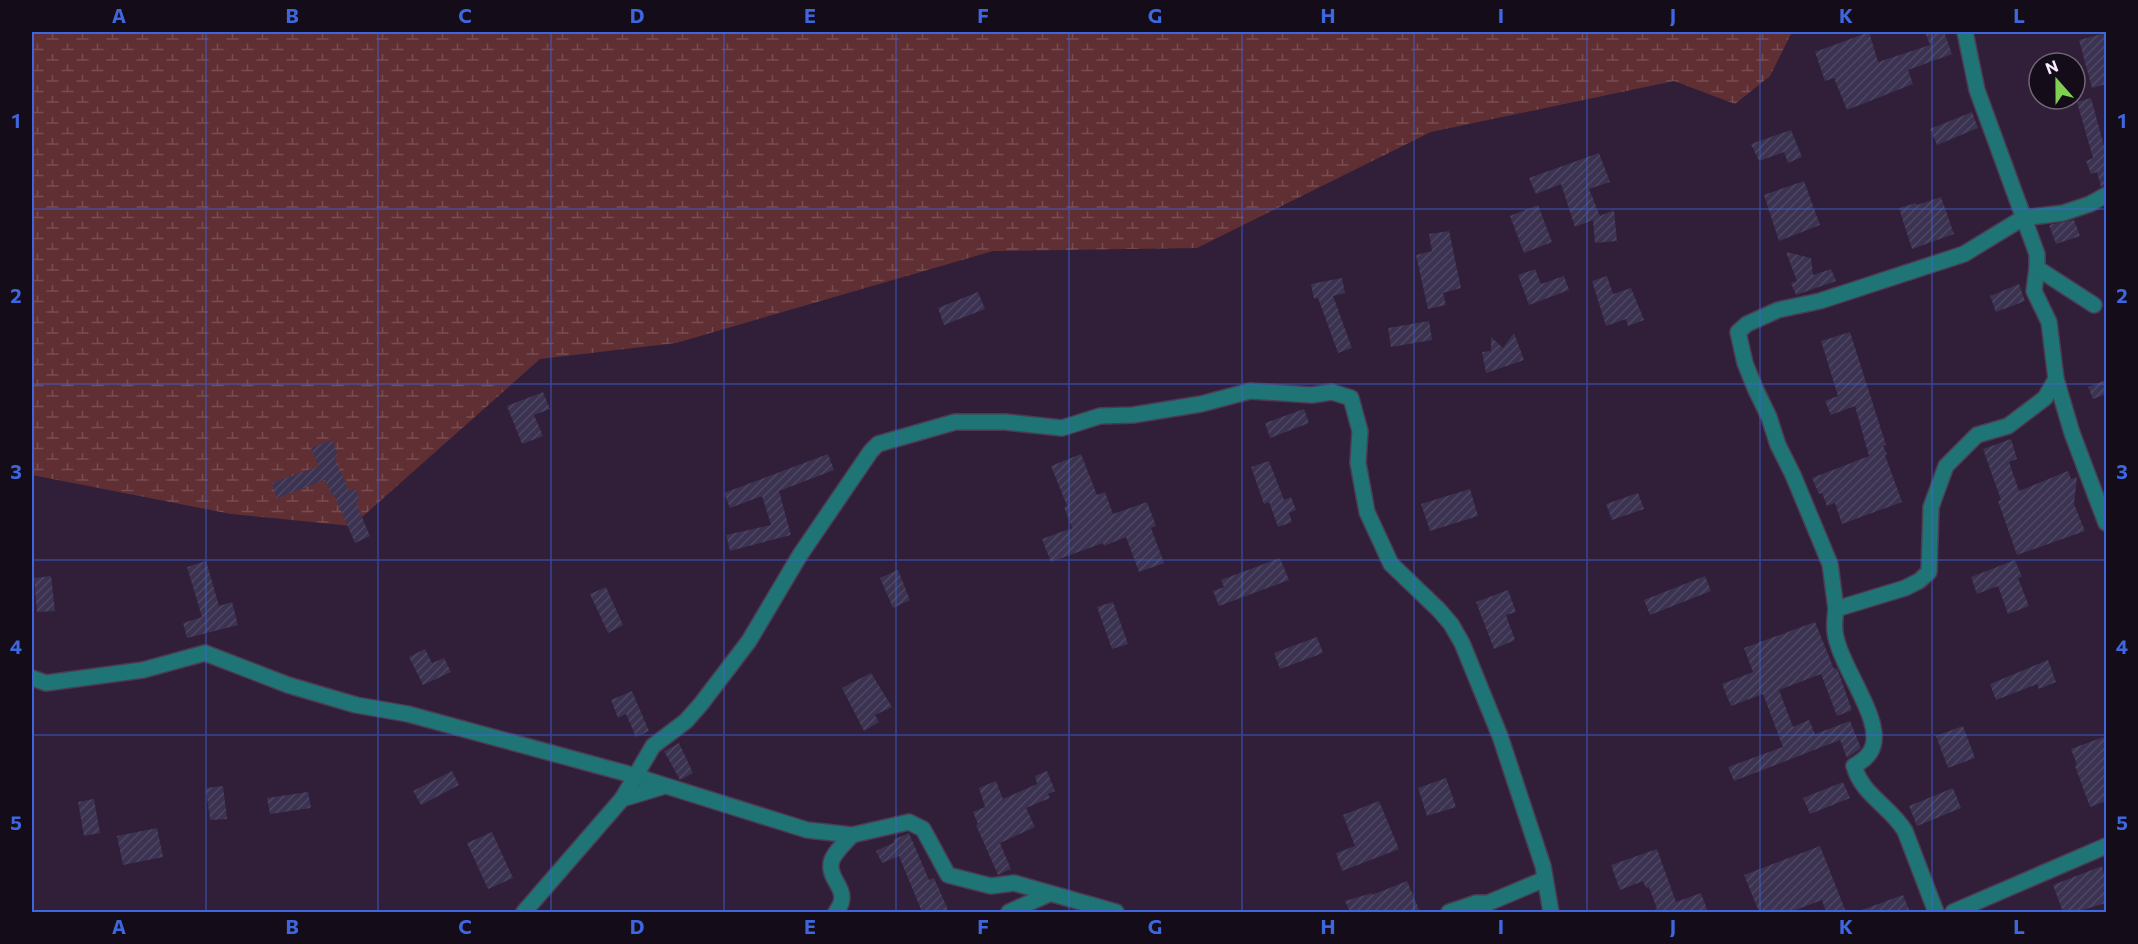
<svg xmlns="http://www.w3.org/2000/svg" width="2138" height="944" font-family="Commissioner,sans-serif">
	<defs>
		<pattern id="wetland-marsh" width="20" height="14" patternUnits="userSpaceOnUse" patternTransform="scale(1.5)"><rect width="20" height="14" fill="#5f2f33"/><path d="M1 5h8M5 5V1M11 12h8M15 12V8" fill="none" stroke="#774d52"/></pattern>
		<pattern id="building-hatch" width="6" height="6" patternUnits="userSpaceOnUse" patternTransform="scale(1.5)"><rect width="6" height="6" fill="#3b3351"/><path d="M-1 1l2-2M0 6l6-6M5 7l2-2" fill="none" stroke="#4e4762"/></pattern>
	</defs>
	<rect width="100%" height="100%" fill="#311e38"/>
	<!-- wetland -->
	<path fill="url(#wetland-marsh)" d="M32,32H1792L1770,76L1735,104L1674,81L1431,132L1197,248L993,251L676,343L540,359L352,526L231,514L32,475Z"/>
	<!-- building -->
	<g fill="url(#building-hatch)">
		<path d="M1869,32L1878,62L1930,45L1925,32H1944L1952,54L1908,70L1913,84L1847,110L1834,78L1825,81L1815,52Z"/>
		<path d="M2106,33V84L2092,88L2079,40Z"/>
		<path d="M2091,98L2106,153V185L2101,187L2097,172L2091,174L2086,161L2093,158L2077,102Z"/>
		<path d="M1972,112L1978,128L1937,145L1930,129Z"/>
		<path d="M1791,130L1802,157L1788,163L1784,152L1759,161L1751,144Z"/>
		<path d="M1599,153L1610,182L1589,189L1600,216L1614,210L1617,241L1595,243L1593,220L1575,227L1561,184L1536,194L1529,178Z"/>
		<path d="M1804,181L1820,225L1779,241L1764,195Z"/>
		<path d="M1941,197L1954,234L1912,249L1899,208L1916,203L1917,205Z"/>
		<path d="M1538,205L1552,242L1524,253L1510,216Z"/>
		<path d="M2074,220L2080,236L2056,244L2049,225Z"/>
		<path d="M1449,231L1461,288L1443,293L1446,305L1428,309L1416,255L1432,251L1429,234Z"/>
		<path d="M1786,252L1811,258L1813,275L1831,269L1836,281L1796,295L1791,283L1797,281Z"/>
		<path d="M1535,269L1541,284L1564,276L1569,290L1529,305L1518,275Z"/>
		<path d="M1607,276L1613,294L1631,288L1644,320L1628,326L1626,319L1606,326L1592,281Z"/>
		<path d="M1342,278L1345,293L1333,296L1352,348L1338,353L1318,298L1314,299L1311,284Z"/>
		<path d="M2019,284L2025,301L1996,312L1990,296Z"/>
		<path d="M978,292L985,309L944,325L938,308Z"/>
		<path d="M1429,321L1432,340L1391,347L1388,328Z"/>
		<path d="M1850,332L1886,445L1883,446L1887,454L1885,455L1902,502L1842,524L1835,503L1827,506L1822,493L1819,494L1812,478L1869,456L1855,406L1831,415L1825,401L1838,396L1821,341Z"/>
		<path d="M1514,333L1524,360L1486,373L1482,352L1491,351V337L1503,348Z"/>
		<path d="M2106,380V394L2093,399L2088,387Z"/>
		<path d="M543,392L550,409L534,415L543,436L522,444L507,406Z"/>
		<path d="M1304,409L1309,423L1270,438L1265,423Z"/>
		<path d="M2011,439L2017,459L2009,462L2019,491L2068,471L2071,479L2077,477L2074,504L2085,531L2017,555L1998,501L2001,500L1983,449Z"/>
		<path d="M332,440L338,455L334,457L349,491L355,488L360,501L356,503L370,536L355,543L334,495H332L325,480L277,498L272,483L319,466L311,448Z"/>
		<path d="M828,454L834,470L779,491L791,535L730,551L726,535L771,525L762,496L730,508L724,493Z"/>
		<path d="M1081,454L1097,495L1105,492L1113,514L1147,502L1156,526L1151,528L1164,563L1139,572L1126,537L1104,546L1103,543L1051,562L1042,539L1072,528L1064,507L1067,506L1051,466Z"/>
		<path d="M1269,461L1284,500L1291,497L1296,510L1289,513L1292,522L1278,527L1269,502L1264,504L1251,467Z"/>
		<path d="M1470,489L1478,516L1430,531L1421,504Z"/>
		<path d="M1638,493L1644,509L1612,520L1606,504Z"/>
		<path d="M1280,558L1289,580L1219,606L1213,591L1224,587L1221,580Z"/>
		<path d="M2015,560L2022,577L2018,578L2029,606L2008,614L1998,586L1977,594L1971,577Z"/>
		<path d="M206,561L219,606L232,602L238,625L187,638L183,623L202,617L187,567Z"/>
		<path d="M898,570L910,600L893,608L880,578Z"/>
		<path d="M51,576L55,611L37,612L34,578Z"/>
		<path d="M1705,576L1711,591L1650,615L1644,600Z"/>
		<path d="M606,587L623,625L608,633L590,594Z"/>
		<path d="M1508,590L1516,612L1506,615L1515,640L1494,649L1476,602Z"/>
		<path d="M1113,602L1128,644L1112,649L1097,607Z"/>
		<path d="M1815,622L1834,669L1837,668L1852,710L1837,716L1821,674L1779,690L1793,727L1809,720L1815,734L1850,721L1861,748L1847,758L1840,740L1734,781L1728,767L1783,747L1763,694L1731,706L1722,684L1753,672L1744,648Z"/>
		<path d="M1317,637L1323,653L1280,669L1274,653Z"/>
		<path d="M425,649L432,663L444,658L451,672L423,685L409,657Z"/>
		<path d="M2048,660L2056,682L2039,689L2037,684L1996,700L1990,684Z"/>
		<path d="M871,673L892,707L875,715L879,722L864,731L842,688Z"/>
		<path d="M632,691L649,731L636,737L626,714L618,718L611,700Z"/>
		<path d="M1963,726L1975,758L1948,768L1936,736Z"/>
		<path d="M2106,736V801L2090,807L2075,766L2077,765L2071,749Z"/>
		<path d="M679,743L693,773L680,780L664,751Z"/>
		<path d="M452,771L459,785L421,805L413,791Z"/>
		<path d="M1047,771L1055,791L1048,794L1050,798L1026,808L1035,827L1000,843L1011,869L998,875L976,825L978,824L973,812L985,807L979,788L996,781L1003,799L1037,784L1035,776Z"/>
		<path d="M1446,778L1456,807L1427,816L1418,788Z"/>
		<path d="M1843,782L1850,798L1810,814L1803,798Z"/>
		<path d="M223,786L227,819L210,820L206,788Z"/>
		<path d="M1953,788L1961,808L1917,826L1909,806Z"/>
		<path d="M308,792L311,808L270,814L267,798Z"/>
		<path d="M94,799L100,833L84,836L78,802Z"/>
		<path d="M1379,801L1399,849L1342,871L1336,853L1355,846L1343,815Z"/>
		<path d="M157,828L163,857L123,865L117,836Z"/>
		<path d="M492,832L513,878L488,889L467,843Z"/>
		<path d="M909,833L929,880L934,878L949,912H922L899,856L882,863L876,851L895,842L893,840Z"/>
		<path d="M1820,846L1846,912H1826L1822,900L1790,912H1759L1744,875Z"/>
		<path d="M1657,849L1676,902L1701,893L1708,912H1651L1657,909L1649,887L1646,888L1643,881L1620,890L1611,865Z"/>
		<path d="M2102,866L2106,880V903L2076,912H2063L2053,885Z"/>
		<path d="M1407,881L1420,912H1350L1345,901L1372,893V895Z"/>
		<path d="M1903,895L1910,912H1859V911Z"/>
	</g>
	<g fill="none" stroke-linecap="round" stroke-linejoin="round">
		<defs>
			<g id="street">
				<path d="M1965,32L1977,90L2037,254V268L2034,291L2049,322L2056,379L2072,433L2106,523"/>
				<path d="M2037,268L2094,305"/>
				<path d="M1836,609L1830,564L1793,475L1778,445L1769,417L1755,388L1745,363L1738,332L1747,324L1778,310L1820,301L1964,254L2023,218L2063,213L2090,204L2106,195"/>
				<path d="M32,678L46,683L143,670L205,653L288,685L356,705L408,714L625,773L807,830L852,835L909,822L923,829L948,875L991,886L1014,883L1116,912"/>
				<path d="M622,799L665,786"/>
				<path d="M1476,903H1488L1545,879"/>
				<path d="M524,912L622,799L653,746L686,721L701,704L749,641L800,555L871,451L878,444L955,422H1005L1062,428L1100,416L1133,415L1201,404L1250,391L1312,395L1332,392L1351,398L1360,431L1358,463L1367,512L1391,564L1439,610L1451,624L1462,643L1500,736L1543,866L1551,912"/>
				<path d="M836,912C853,890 828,882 831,863C833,853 845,843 852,835"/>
				<path d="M1009,912L1049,894"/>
				<path d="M1449,912L1476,903V912"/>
				<path d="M1936,912L1905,831C1890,806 1862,795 1854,766C1862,761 1870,756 1873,746C1882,717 1839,665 1835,632C1834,625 1835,617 1836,609L1905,588L1919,581L1929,572L1931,507L1946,466L1977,435L2008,426L2045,398L2056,379"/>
				<path d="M1953,912L2106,846"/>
			</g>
		</defs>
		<!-- street casing -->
		<use href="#street" stroke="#4d3b54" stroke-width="18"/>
		<!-- street -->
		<use href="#street" stroke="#1f7475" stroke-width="15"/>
	</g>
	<!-- grid -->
	<path fill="none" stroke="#3e66de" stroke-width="1.5" stroke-opacity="0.55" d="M206,32V912M378,32V912M551,32V912M724,32V912M896,32V912M1069,32V912M1242,32V912M1414,32V912M1587,32V912M1760,32V912M1932,32V912M32,209H2106M32,384H2106M32,560H2106M32,735H2106"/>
	<!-- border -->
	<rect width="2138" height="944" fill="none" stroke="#140c18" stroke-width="66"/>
	<!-- north arrow -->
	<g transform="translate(2057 81) rotate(339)"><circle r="28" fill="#140c18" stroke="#706674" stroke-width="1.5"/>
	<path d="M0-4.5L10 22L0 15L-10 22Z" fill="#7fd052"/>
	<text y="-9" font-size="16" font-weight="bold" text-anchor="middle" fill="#f9edfe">N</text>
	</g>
	<rect x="33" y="33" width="2072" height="878" fill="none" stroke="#3e66de" stroke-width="2"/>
	<g font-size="20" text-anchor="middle" font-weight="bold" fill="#3e66de">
		<text x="119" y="23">A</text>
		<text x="292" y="23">B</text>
		<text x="465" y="23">C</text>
		<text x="637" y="23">D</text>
		<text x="810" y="23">E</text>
		<text x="983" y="23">F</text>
		<text x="1155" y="23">G</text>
		<text x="1328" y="23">H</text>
		<text x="1501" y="23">I</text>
		<text x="1673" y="23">J</text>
		<text x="1846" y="23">K</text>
		<text x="2019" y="23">L</text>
		<text x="16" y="128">1</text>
		<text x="2122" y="128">1</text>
		<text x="16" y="303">2</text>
		<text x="2122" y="303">2</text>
		<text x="16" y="479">3</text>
		<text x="2122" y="479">3</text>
		<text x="16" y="654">4</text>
		<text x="2122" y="654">4</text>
		<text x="16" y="830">5</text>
		<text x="2122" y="830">5</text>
		<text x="119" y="934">A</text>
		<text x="292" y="934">B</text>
		<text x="465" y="934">C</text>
		<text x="637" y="934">D</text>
		<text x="810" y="934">E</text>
		<text x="983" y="934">F</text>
		<text x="1155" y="934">G</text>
		<text x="1328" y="934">H</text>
		<text x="1501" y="934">I</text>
		<text x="1673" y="934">J</text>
		<text x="1846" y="934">K</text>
		<text x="2019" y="934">L</text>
	</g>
</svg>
